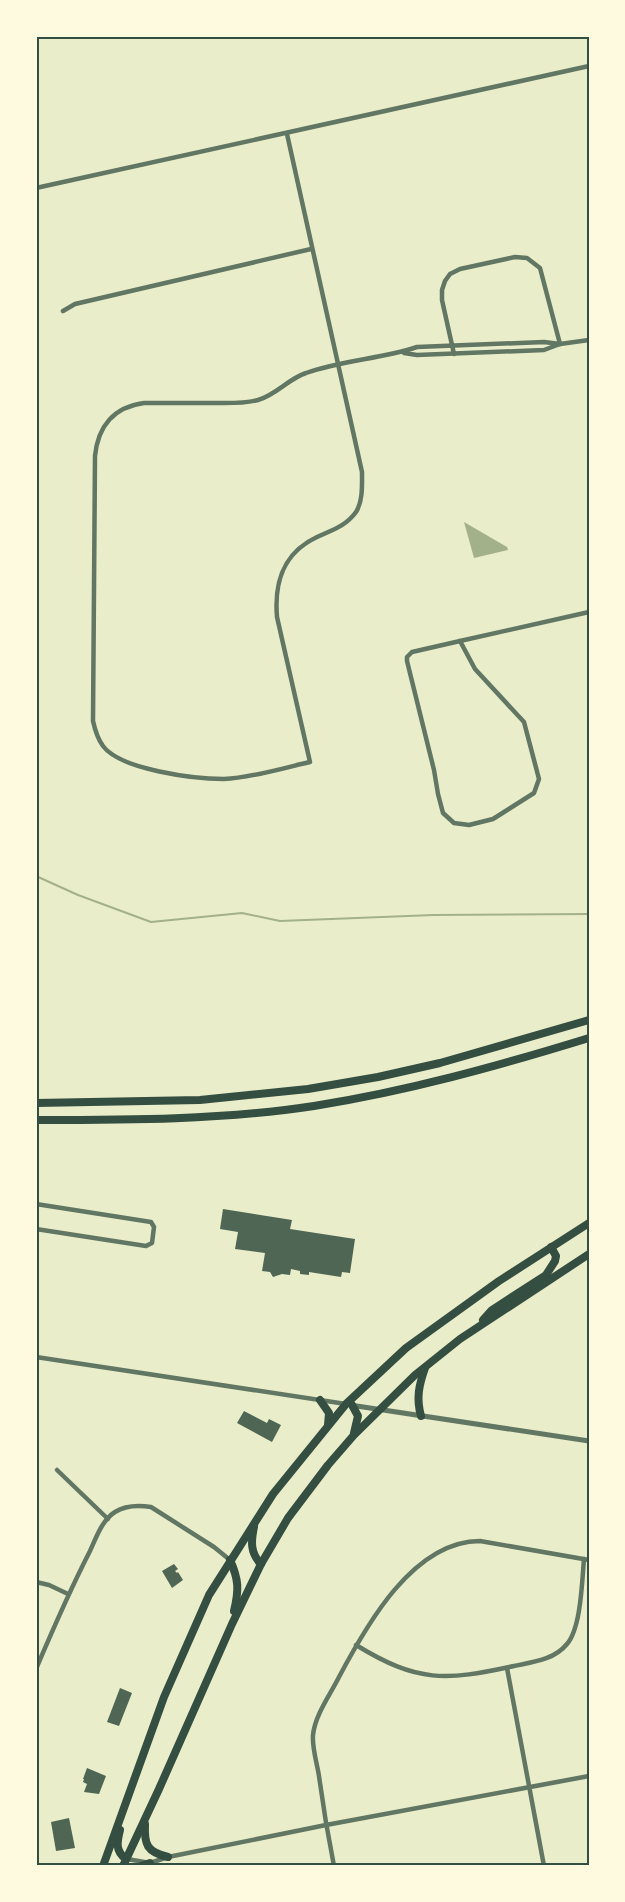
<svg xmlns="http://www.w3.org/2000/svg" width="625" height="1902" font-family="'Public Sans',sans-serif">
	<rect width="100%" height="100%" fill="#e9edc9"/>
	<!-- water -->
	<path fill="#a3b18a" d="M464,522L507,547L508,550L474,558Z"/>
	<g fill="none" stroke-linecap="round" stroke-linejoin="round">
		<!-- stream -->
		<path stroke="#a3b18a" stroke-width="2" d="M36,876L78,895L151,922L242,913L280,921L433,915L589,914"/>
	</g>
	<!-- building -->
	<g fill="#4f6655">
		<path d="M223,1209L292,1220L290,1229L355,1239L350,1273L342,1272L341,1277L309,1272V1275L300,1274V1271L291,1269L290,1275L282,1274L273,1277L270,1272L262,1271L265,1253L235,1249L238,1232L220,1229Z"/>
		<path d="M244,1411L267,1423L269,1419L281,1425L272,1442L237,1423Z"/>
		<path d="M174,1564L178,1569L175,1571L177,1573L178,1572L183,1580L172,1588L162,1571Z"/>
		<path d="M120,1688L132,1693L119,1726L107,1722Z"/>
		<path d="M87,1768L106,1776L99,1794L84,1792L87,1784L83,1782L84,1779H83Z"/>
		<path d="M69,1818L75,1848L56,1851L51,1822Z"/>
	</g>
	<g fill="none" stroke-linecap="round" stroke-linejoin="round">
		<!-- minor -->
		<g stroke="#617663" stroke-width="4.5">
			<path d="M287,134L362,472C362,485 363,501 356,512C346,526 332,530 317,537C283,553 274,582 277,617L310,762C283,768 251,778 224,779C195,779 121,770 103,746C97,738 95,730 93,721L95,456C98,426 114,407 144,403C167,403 190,403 213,403C228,403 243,404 258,400C276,395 288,379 306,373C342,360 381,359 417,347L544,342L560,344"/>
			<path d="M36,188L589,66"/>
			<path d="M63,311L75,304L311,249"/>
			<path d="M404,353L417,355L544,350L560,344L589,340"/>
			<path d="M454,354L442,300V290L445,281L450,274L460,269L515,257L527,258L540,268L560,344"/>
			<path d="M460,641L475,669L524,722L539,779L534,793L493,819L469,825L454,823L443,813L438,794L434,770L407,661V657L412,652Z"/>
			<path d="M460,641L589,612"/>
			<path d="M36,1204L151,1222L154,1227L152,1243L146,1246L36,1229"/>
			<path d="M36,1357L346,1404"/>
			<path d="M57,1470L108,1519"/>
			<path d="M36,1582L49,1585L68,1594"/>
			<path d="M356,1645C418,1683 445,1681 514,1666C533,1662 554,1660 567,1644C581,1628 582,1581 584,1559"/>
			<path d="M507,1668L544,1866"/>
			<path d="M36,1669C53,1629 70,1590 90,1551C96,1538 102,1520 115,1512C126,1505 138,1505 151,1507L214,1547L230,1560"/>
			<path d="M127,1859L150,1863L168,1857L326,1825L589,1776"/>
			<path d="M334,1866C328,1836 323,1806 319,1776C317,1763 312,1748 313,1735C315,1715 330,1695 339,1677C366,1626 413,1541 480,1541L589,1560"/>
		</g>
		<!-- tertiary -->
		<path stroke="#617663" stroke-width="5" d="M350,1405L589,1441"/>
		<!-- trunk -->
		<g stroke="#344e41" stroke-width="8">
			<path d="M483,1320L492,1310L546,1275L555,1261L556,1256L551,1247"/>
			<path d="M320,1400L329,1413L328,1425"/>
			<path d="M352,1405L358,1416L354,1433"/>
			<path d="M421,1416C416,1398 419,1385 425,1368"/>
			<path d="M254,1527C251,1541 250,1553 261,1564"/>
			<path d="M230,1560C239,1580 239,1590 234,1611"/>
			<path d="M145,1824C144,1845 147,1852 168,1857"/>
			<path d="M120,1830C117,1842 115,1851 126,1859"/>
			<path d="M103,1866L164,1697L209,1595L273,1494L346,1404L406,1348L499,1281L589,1223"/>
			<path d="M123,1866L159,1789L232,1624L261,1564L288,1518L328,1465L354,1435L415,1375L460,1339L589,1254"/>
			<path d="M141,1866L150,1863"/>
		</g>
		<!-- motorway -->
		<g stroke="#344e41" stroke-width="8">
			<path d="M36,1103L200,1100L308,1089L378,1077L440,1063L589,1020"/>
			<path d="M36,1120C129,1120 222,1120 314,1106C408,1091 498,1066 589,1038"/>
		</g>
	</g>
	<!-- border -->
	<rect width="625" height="1902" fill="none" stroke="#fefae0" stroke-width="75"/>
	<rect x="38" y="38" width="550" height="1826" fill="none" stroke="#344e41" stroke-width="2"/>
</svg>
